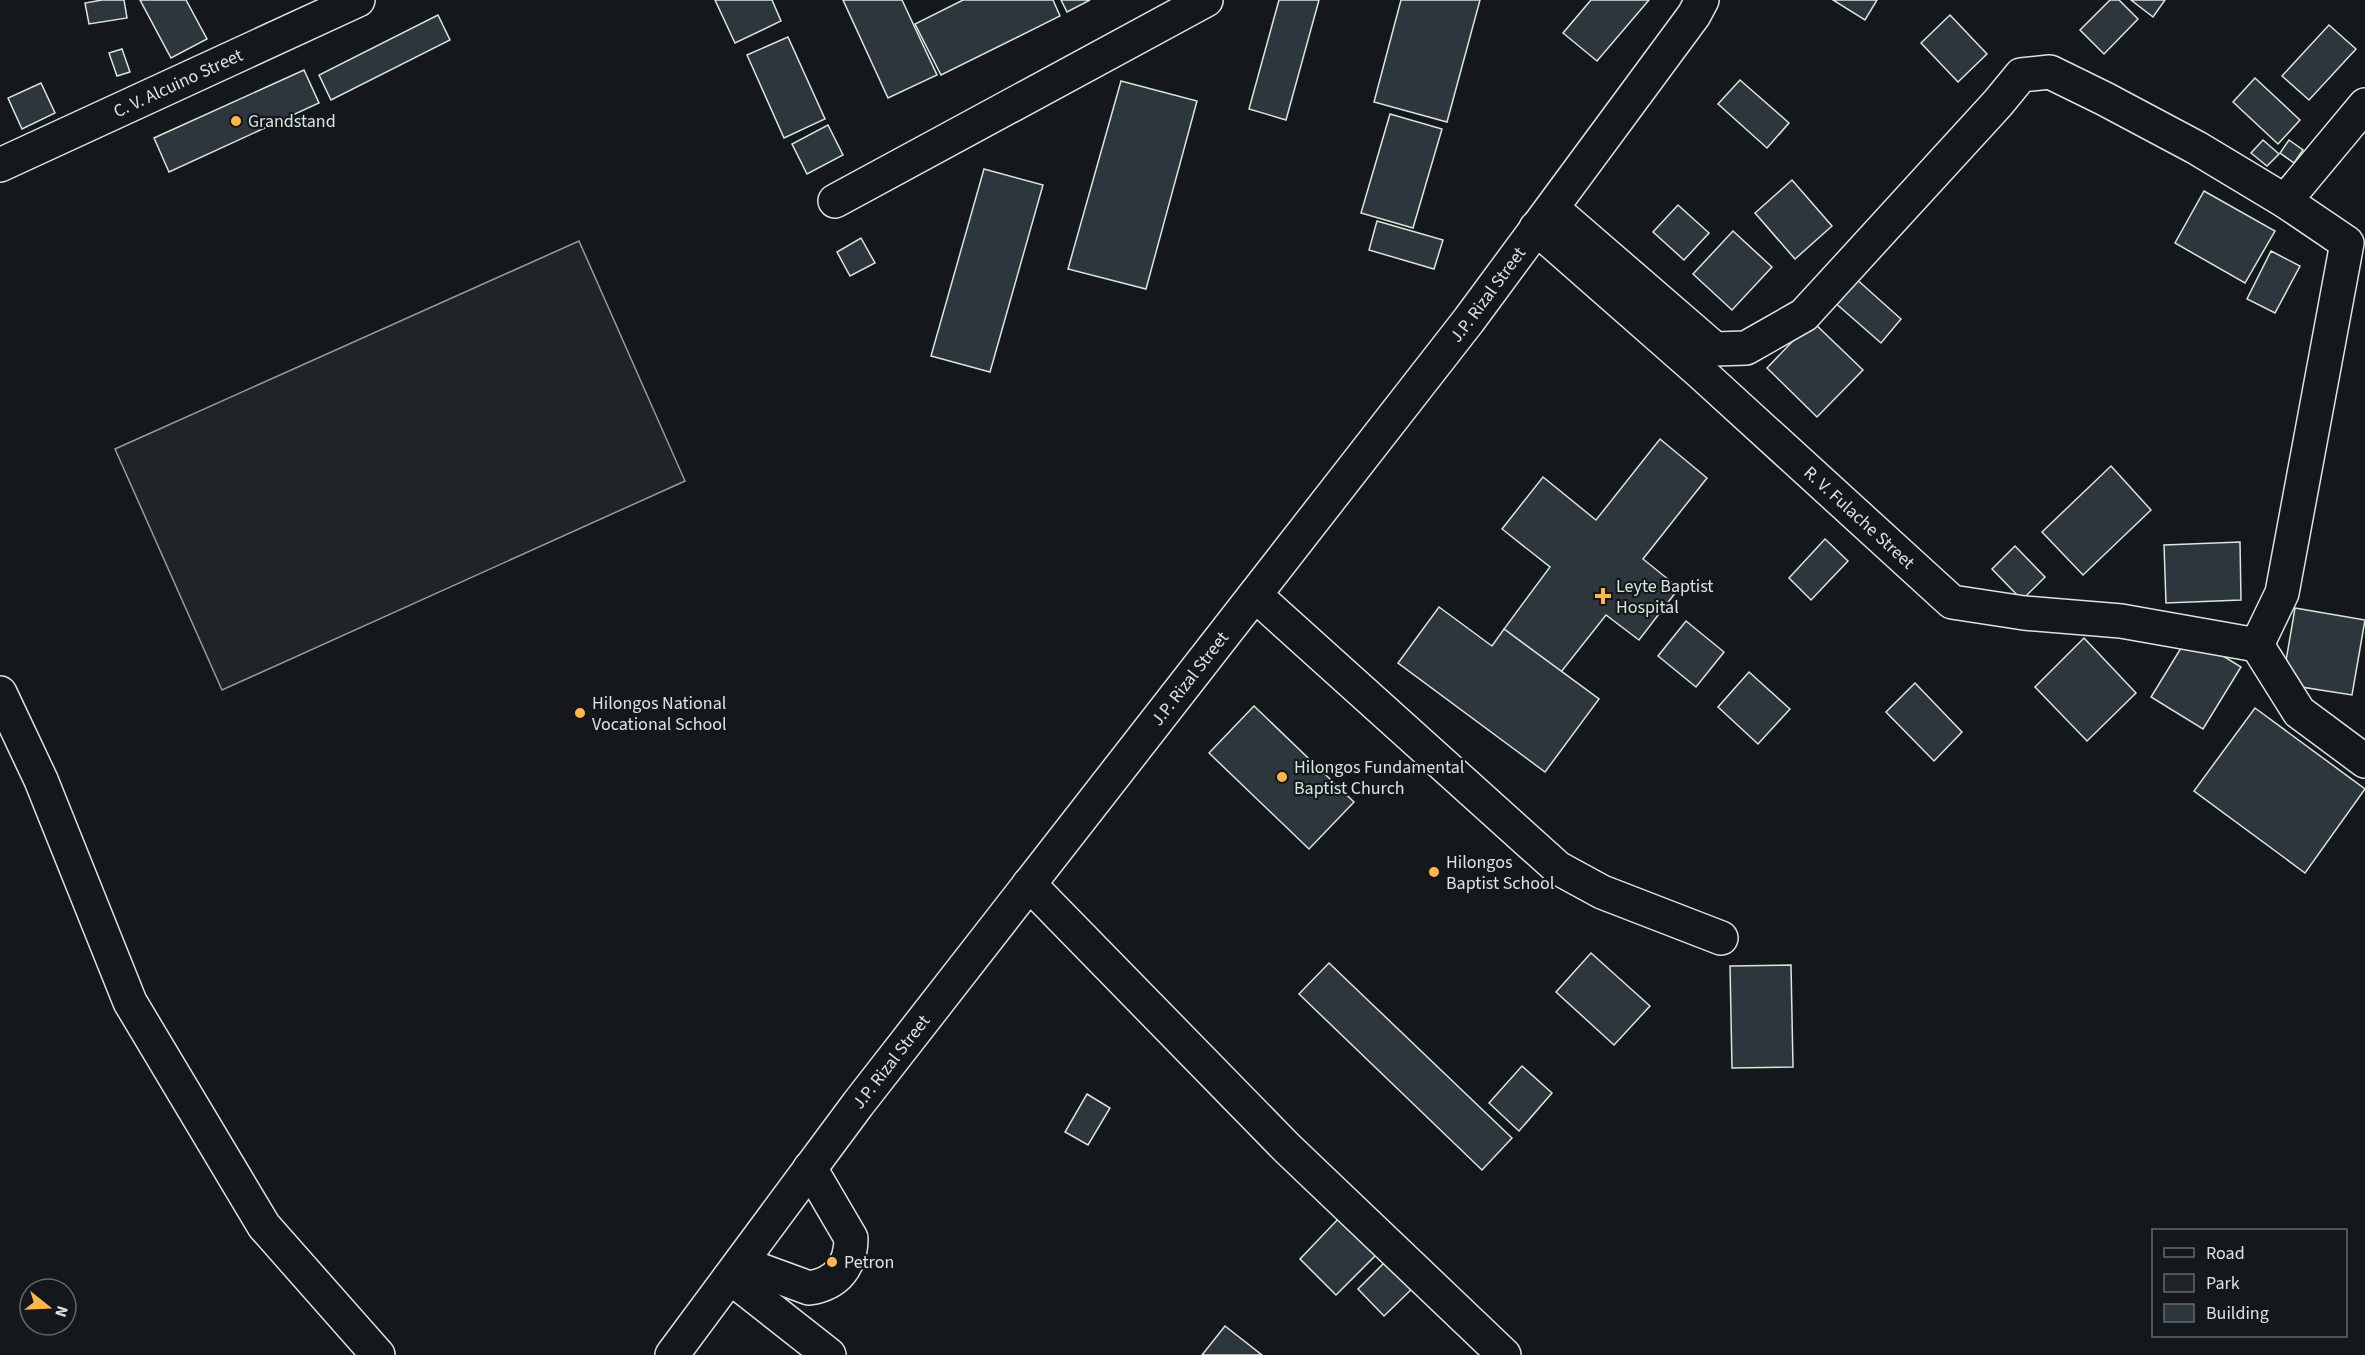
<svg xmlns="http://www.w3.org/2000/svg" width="2365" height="1355" font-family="'Source Sans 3',sans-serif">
	<rect width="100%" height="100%" fill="#14181c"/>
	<!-- green -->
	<path fill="#202428" stroke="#939e99" stroke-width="1.5" d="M579,241L685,481L222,690L115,449Z"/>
	<!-- building -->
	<g fill="#2c363c" stroke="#d8e6dc" stroke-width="1.5">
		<path d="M102,0H124L127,18L89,24L85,3Z"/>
		<path d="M140,0H186L207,39L171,58Z"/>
		<path d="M715,0H772L781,21L735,43Z"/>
		<path d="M843,0H902L937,75L888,98Z"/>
		<path d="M963,0H1053L1060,16L941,75L915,24Z"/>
		<path d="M1061,0H1090L1067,12Z"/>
		<path d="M1279,0H1319L1286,120L1249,109Z"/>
		<path d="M1401,0H1480L1447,122L1374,102Z"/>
		<path d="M1591,0H1649L1597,61L1563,33Z"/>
		<path d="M1833,0H1877L1865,20Z"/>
		<path d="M2110,0H2119L2138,19L2104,54L2080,30Z"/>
		<path d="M2131,0H2165L2153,17Z"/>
		<path d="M438,15L450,40L331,100L319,75Z"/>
		<path d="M1950,15L1987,54L1958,82L1921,43Z"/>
		<path d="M2329,25L2356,49L2309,100L2282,76Z"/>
		<path d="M788,37L825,119L784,138L747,55Z"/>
		<path d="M122,49L130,72L117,76L109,53Z"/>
		<path d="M304,70L319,103L169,172L154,138Z"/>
		<path d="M2255,78L2300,120L2278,144L2233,102Z"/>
		<path d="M1740,80L1789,123L1767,148L1718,104Z"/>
		<path d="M1121,81L1197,101L1146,289L1068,269Z"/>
		<path d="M41,83L55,113L22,129L8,98Z"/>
		<path d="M1390,114L1442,129L1413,228L1361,213Z"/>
		<path d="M828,125L843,155L807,174L792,144Z"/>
		<path d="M2263,140L2279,154L2267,166L2251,153Z"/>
		<path d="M2289,140L2303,150L2294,163L2280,153Z"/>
		<path d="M984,169L1043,185L990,372L931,356Z"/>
		<path d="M1792,180L1832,226L1795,259L1755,213Z"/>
		<path d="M2204,191L2275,231L2245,283L2175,243Z"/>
		<path d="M1678,205L1709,233L1684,260L1653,232Z"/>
		<path d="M1377,221L1443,240L1434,269L1369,250Z"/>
		<path d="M1733,231L1772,267L1732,310L1693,274Z"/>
		<path d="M861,238L875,263L850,276L837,252Z"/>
		<path d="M2271,251L2300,266L2275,313L2247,299Z"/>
		<path d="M1854,277L1901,319L1881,343L1833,301Z"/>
		<path d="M1812,321L1863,370L1817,417L1767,368Z"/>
		<path d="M1660,439L1707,478L1643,559L1679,588L1639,640L1606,615L1561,672L1504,629L1550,567L1502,529L1543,477L1596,520Z"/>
		<path d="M2111,466L2151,510L2083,575L2042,532Z"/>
		<path d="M1825,539L1848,561L1811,600L1789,578Z"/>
		<path d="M2240,542L2241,600L2166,603L2164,545Z"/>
		<path d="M2015,546L2045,577L2022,600L1992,569Z"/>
		<path d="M1439,607L1492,646L1504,629L1599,699L1545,772L1398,663Z"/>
		<path d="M2295,608L2365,620L2352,695L2282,684Z"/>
		<path d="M1686,621L1724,652L1696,687L1658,656Z"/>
		<path d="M2189,635L2241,667L2203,729L2151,697Z"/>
		<path d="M2084,638L2136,693L2087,741L2035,687Z"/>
		<path d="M1749,672L1790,709L1758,744L1718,707Z"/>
		<path d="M1915,683L1962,732L1934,761L1886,712Z"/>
		<path d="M1254,706L1354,802L1309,849L1209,753Z"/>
		<path d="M2255,708L2365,789L2305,873L2194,791Z"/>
		<path d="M1591,953L1650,1006L1614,1045L1556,992Z"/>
		<path d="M1329,963L1512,1138L1482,1170L1299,994Z"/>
		<path d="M1791,965L1793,1067L1732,1068L1730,966Z"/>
		<path d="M1522,1066L1552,1093L1519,1131L1489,1103Z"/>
		<path d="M1087,1094L1110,1108L1088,1145L1065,1132Z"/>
		<path d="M1341,1216L1378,1253L1336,1295L1300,1259Z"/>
		<path d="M1391,1256L1418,1283L1384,1316L1358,1289Z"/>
		<path d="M1225,1326L1262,1355H1202Z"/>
	</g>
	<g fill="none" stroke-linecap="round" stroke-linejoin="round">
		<defs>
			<g id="minor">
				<path id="s1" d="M0,165L358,0"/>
				<path d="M835,201L1206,0"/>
				<path d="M2285,201L2365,105"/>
				<path d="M1552,208L1715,349L1746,348L1804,315L1998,103L2021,75L2050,72L2105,99L2197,148L2285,201L2347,243L2282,593L2257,645"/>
				<path id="s2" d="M1536,228L1700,372L1952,602L2024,613L2121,621L2257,645"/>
				<path d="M1255,595L1558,868L1602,892L1721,938"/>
				<path d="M2257,645L2299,712L2365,761"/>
				<path d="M0,693L41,780L130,1002L264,1226L378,1355"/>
				<path d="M1029,884L1287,1148L1504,1355"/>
				<path d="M741,1263L809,1288C837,1284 851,1266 851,1238L810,1168"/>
				<path d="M730,1277L829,1355"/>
			</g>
			<g id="major">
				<path id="s3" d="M672,1355L858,1104L1469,320L1694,15L1702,0"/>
			</g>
		</defs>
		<!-- minor casing -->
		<use href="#minor" stroke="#d8e6dc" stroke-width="36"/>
		<!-- major casing -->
		<use href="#major" stroke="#d8e6dc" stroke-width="36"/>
		<!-- minor -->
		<use href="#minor" stroke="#14181c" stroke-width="33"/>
		<!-- major -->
		<use href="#major" stroke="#14181c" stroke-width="33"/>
	</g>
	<!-- markers -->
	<g fill="#ffb74d" stroke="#14181c" stroke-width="2">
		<circle cx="236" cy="121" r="6"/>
		<path d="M1600 587h6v6h6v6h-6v6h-6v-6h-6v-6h6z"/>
		<circle cx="580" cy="713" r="6"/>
		<circle cx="1282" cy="777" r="6"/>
		<circle cx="1434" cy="872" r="6"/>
		<circle cx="832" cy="1262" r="6"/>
	</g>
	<g text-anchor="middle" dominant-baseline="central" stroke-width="4.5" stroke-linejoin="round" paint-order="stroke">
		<!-- street labels -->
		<g font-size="18" fill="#d8e6dc" stroke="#14181c">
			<text stroke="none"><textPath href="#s1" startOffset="196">C. V. Alcuino Street</textPath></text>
			<text stroke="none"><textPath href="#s3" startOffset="1338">J.P. Rizal Street</textPath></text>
			<text stroke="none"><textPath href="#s2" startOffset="434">R. V. Fulache Street</textPath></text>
			<text stroke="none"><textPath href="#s3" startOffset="852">J.P. Rizal Street</textPath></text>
			<text stroke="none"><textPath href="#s3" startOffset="366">J.P. Rizal Street</textPath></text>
		</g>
		<!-- poi labels -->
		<g font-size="18" fill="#d8e6dc" stroke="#14181c" text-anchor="start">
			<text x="248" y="121">Grandstand</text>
			<text x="1616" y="586">Leyte Baptist<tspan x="1616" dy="21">Hospital</tspan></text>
			<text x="592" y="703">Hilongos National<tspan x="592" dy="21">Vocational School</tspan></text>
			<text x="1294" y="767">Hilongos Fundamental<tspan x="1294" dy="21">Baptist Church</tspan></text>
			<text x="1446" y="862">Hilongos<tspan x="1446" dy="21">Baptist School</tspan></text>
			<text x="844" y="1262">Petron</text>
		</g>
	</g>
	<!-- legend -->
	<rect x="2152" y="1229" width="195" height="108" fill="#14181c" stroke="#626a69" stroke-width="1.5"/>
	<rect x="2164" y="1248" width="30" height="9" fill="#14181c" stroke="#626a69" stroke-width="1.5"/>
	<text x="2206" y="1259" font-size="18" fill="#d8e6dc">Road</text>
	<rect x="2164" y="1274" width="30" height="18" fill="#202428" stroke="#626a69" stroke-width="1.5"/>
	<text x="2206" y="1289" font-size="18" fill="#d8e6dc">Park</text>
	<rect x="2164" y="1304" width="30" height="18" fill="#2c363c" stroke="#626a69" stroke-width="1.5"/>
	<text x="2206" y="1319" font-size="18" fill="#d8e6dc">Building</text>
	<!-- north arrow -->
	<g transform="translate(48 1307) rotate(108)"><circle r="28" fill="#14181c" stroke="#626a69" stroke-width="1.5"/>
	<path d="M0-4.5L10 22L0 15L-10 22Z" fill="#ffb74d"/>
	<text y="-9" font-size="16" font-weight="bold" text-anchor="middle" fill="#d8e6dc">N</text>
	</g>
</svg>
